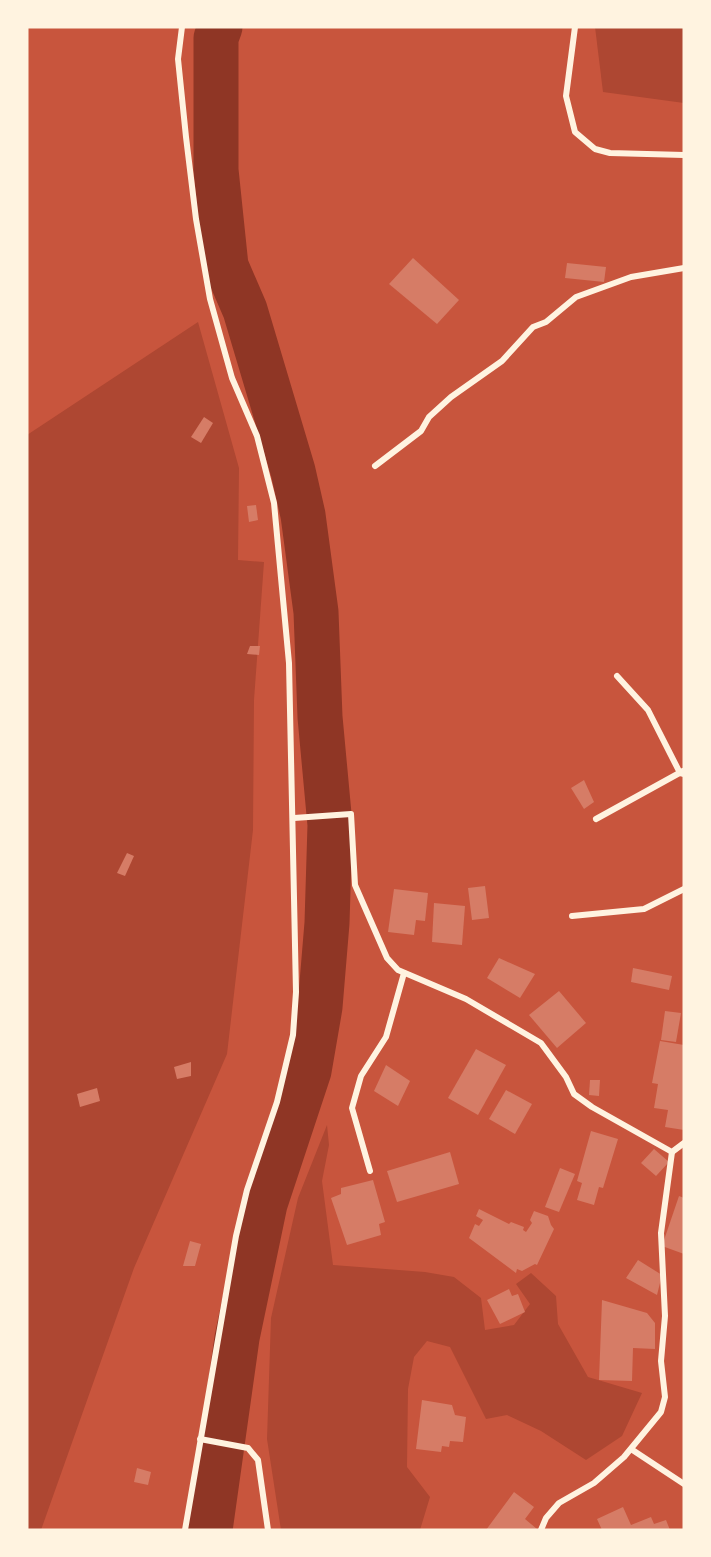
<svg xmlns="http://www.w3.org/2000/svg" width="711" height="1557" font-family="'Nunito Sans',sans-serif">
	<rect width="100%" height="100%" fill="#c8553d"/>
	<!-- green -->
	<g fill="#ae4732">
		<path d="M595,27H684V103L603,92Z"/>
		<path d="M198,322L239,468L238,560L264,562L254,700L253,830L227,1054L134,1268L41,1530H27V435Z"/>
		<path d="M327,1125L329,1145L322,1181L333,1265L425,1272L454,1277L481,1298L485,1330L514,1325L530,1304L516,1284L531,1273L556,1296L558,1324L588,1377L642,1393L622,1436L586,1460L541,1431L507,1415L486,1419L450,1347L427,1341L414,1357L408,1389L407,1467L430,1497L420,1530H281L267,1439L271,1318L298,1198Z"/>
	</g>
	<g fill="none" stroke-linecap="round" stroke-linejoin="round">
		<!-- river -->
		<path stroke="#8f3625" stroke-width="45" d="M210,1530L237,1338L265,1204L309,1071L320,1007L327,923L330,825L320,717L316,612L303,515L293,471L245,310L226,266L216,170V38L220,27"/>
	</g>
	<!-- building -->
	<g fill="#d67c66">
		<path d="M413,258L459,300L437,324L389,284Z"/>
		<path d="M567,263L606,267L604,282L565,278Z"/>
		<path d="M204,417L213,423L201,443L191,437Z"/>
		<path d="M256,505L258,520L249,522L247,506Z"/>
		<path d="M250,646H260L259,655L247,654Z"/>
		<path d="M584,780L594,802L584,809L571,788Z"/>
		<path d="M127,853L134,856L125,876L117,873Z"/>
		<path d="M485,886L489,918L472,920L468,888Z"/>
		<path d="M394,889L428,893L425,921L416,920L414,935L388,932Z"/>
		<path d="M434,903L465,906L462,945L432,942Z"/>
		<path d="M499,958L535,974L520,998L487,978Z"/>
		<path d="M633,968L672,976L669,990L631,982Z"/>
		<path d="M559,991L586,1023L557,1048L529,1015Z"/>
		<path d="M665,1011L681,1013L676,1042L661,1040Z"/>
		<path d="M660,1041L684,1045V1130L665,1127L668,1110L654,1108L658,1084L652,1083Z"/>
		<path d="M476,1049L506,1065L478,1115L448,1098Z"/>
		<path d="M191,1062V1076L177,1079L174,1067Z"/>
		<path d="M386,1065L410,1081L398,1106L374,1091Z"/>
		<path d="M590,1080H600L599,1096L589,1095Z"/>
		<path d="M97,1088L100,1101L80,1107L77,1094Z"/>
		<path d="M506,1090L532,1104L515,1134L489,1119Z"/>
		<path d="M591,1131L618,1139L603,1188L599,1187L594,1205L577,1200L582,1183L577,1181Z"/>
		<path d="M654,1149L669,1162L656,1176L641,1163Z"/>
		<path d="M450,1152L459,1184L397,1202L387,1171Z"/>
		<path d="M560,1168L575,1174L559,1212L545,1207Z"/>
		<path d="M373,1180L385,1222L379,1224L381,1235L347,1245L331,1198L341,1194V1188Z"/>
		<path d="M679,1196L684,1198V1254L662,1246Z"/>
		<path d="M479,1209L509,1224L511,1222L524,1227L523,1230L526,1232L532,1223L530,1220L534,1211L548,1216L551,1225L554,1229L537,1265L535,1264L522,1271L517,1269L516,1273L469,1238L475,1224L479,1226L483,1220L476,1216Z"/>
		<path d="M190,1241L201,1244L195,1266H183Z"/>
		<path d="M638,1260L662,1275L657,1295L626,1278Z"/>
		<path d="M509,1289L512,1296L518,1294L525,1312L500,1324L487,1300Z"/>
		<path d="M602,1300L647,1313L655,1323V1349L633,1348L632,1381L599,1380Z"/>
		<path d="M422,1400L452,1405L455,1415L466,1417L463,1442L450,1441L449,1447L442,1446L441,1452L416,1449Z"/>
		<path d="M137,1468L151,1472L148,1485L134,1482Z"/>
		<path d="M514,1492L534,1507L525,1519L537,1529L486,1530Z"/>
		<path d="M623,1507L631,1525L651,1517L654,1524L666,1520L670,1530H602L597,1519Z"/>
	</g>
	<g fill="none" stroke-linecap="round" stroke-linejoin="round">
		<!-- minor -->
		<g stroke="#fff3e0" stroke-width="6">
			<path d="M182,27L178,59L186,137L196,219L210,299L232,378L257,436L274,503L289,663L296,992L293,1035L277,1102L247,1190L236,1236L185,1530"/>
			<path d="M575,27L566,96L575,132L595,149L610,153L684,155"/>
			<path d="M375,466L421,431L429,417L451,397L502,361L533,327L546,322L576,297L631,277L684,268"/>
			<path d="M617,676L648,710L680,773L684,774"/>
			<path d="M294,818L351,814L355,885L387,958L398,970L466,999L541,1043L566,1077L574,1094L592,1107L672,1152L684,1143"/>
			<path d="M596,819L683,771"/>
			<path d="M572,916L644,909L684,889"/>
			<path d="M370,1171L352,1108L361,1076L386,1037L404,973"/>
			<path d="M200,1439L248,1448L258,1460L268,1530"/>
			<path d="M631,1449L684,1484"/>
			<path d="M541,1530L546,1518L559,1503L594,1483L624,1457L661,1412L665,1397L661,1361L665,1316L661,1233L672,1152"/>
		</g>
	</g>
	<!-- border -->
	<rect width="711" height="1557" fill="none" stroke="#fff3e0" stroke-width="57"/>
</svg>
